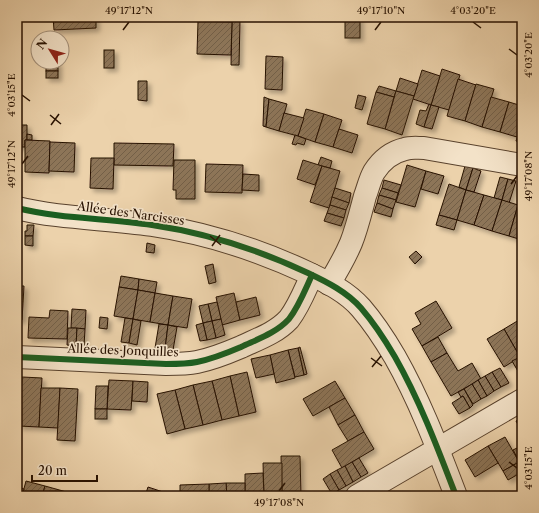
<svg xmlns="http://www.w3.org/2000/svg" width="539" height="513" font-family="'Libre Caslon Text',serif">
	<defs>
		<pattern id="building-hatch" width="6" height="6" patternUnits="userSpaceOnUse"><rect width="6" height="6" fill="#8d7559"/><path d="M-1 1l2-2M0 6l6-6M5 7l2-2" fill="none" stroke="#735f47"/></pattern>
		<filter id="shadow"><feDropShadow dx="3.5" dy="3.5" stdDeviation="2" flood-color="#0004"/></filter>
	</defs>
	<rect width="100%" height="100%" fill="#ecd2ab"/>
	<filter id="stains"><feTurbulence type="fractalNoise" baseFrequency=".005" numOctaves="4"/><feColorMatrix values="0 0 0 0 .2 0 0 0 0 .09 0 0 0 0 .02 0 0 0 .5 -.17"/></filter>
	<radialGradient id="worn" r=".72"><stop offset=".6" stop-color="#630" stop-opacity="0"/><stop offset="1" stop-color="#630" stop-opacity=".3"/></radialGradient>
	<!-- building -->
	<g fill="url(#building-hatch)" stroke="#271101" filter="url(#shadow)">
		<path d="M53,17H96V28L54,30Z"/>
		<rect x="345" y="17" width="15" height="21"/>
		<path d="M232,20H240L239,65H231Z"/>
		<path d="M198,21L232,22L231,55L197,54Z"/>
		<rect x="104" y="50" width="10" height="18"/>
		<path d="M266,56L283,57L282,90L265,89Z"/>
		<rect x="46" y="62" width="12" height="9"/>
		<path d="M442,69L460,75L449,110L431,105Z"/>
		<path d="M422,70L440,76L431,105L413,99Z"/>
		<rect x="46" y="71" width="12" height="7"/>
		<path d="M400,78L418,84L414,96L396,91Z"/>
		<path d="M458,79L476,85L465,121L447,116Z"/>
		<path d="M138,81H147V101L138,100Z"/>
		<path d="M476,84L494,89L482,127L465,121Z"/>
		<path d="M379,86L396,91L394,97L376,92Z"/>
		<path d="M396,91L414,96L402,135L385,129Z"/>
		<path d="M376,92L394,97L385,129L367,124Z"/>
		<path d="M358,95L366,97L362,110L355,108Z"/>
		<path d="M264,97L269,99L266,127L263,126Z"/>
		<path d="M491,97L509,102L500,132L482,127Z"/>
		<path d="M269,99L287,104L279,131L266,127Z"/>
		<path d="M509,102L522,106V121L517,137L500,132Z"/>
		<path d="M429,104L431,105L424,127L416,124L420,110L426,111Z"/>
		<path d="M431,105L439,107L432,129L424,127Z"/>
		<path d="M306,109L324,114L315,142L298,136Z"/>
		<path d="M284,113L304,118L298,136L279,131Z"/>
		<path d="M324,114L342,120L333,147L315,142Z"/>
		<path d="M17,125H27V140H25V147H17Z"/>
		<path d="M521,125H522V143L516,141Z"/>
		<path d="M339,129L358,135L352,153L333,147Z"/>
		<path d="M27,134L32,135V140H27Z"/>
		<path d="M295,135L306,139L304,145L297,143L296,145L292,144Z"/>
		<path d="M25,140L50,141L49,173L25,172Z"/>
		<path d="M50,142L75,143L74,172L49,171Z"/>
		<path d="M114,143L174,144L173,166L114,165Z"/>
		<path d="M321,157L332,161L330,168L318,165Z"/>
		<path d="M91,158H114L113,189L90,188Z"/>
		<path d="M174,160H195V199H176V190H173Z"/>
		<path d="M303,160L322,166L315,185L297,179Z"/>
		<path d="M206,164L243,165L242,193L205,192Z"/>
		<path d="M407,165L426,171L415,207L396,202Z"/>
		<path d="M322,166L340,171L329,208L310,202Z"/>
		<path d="M465,166L473,168L466,190L459,187Z"/>
		<path d="M473,168L481,171L474,192L466,190Z"/>
		<path d="M426,171L444,176L438,194L421,189Z"/>
		<path d="M243,174L259,175V191L242,190Z"/>
		<path d="M500,177L508,179L502,200L494,198Z"/>
		<path d="M508,179L516,181L509,203L502,200Z"/>
		<path d="M384,180L401,185L398,193L382,188Z"/>
		<path d="M449,184L466,190L457,220L439,215Z"/>
		<path d="M335,188L351,193L349,203L332,197Z"/>
		<path d="M382,188L398,193L396,200L379,195Z"/>
		<path d="M466,190L484,195L474,225L457,220Z"/>
		<path d="M379,195L396,200L393,209L377,203Z"/>
		<path d="M484,195L502,200L492,231L474,225Z"/>
		<path d="M332,197L349,203L346,210L330,205Z"/>
		<path d="M502,200L518,205L509,236L492,231Z"/>
		<path d="M377,203L393,209L391,217L374,212Z"/>
		<path d="M330,205L346,210L344,218L327,213Z"/>
		<path d="M518,205L522,206V240L509,236Z"/>
		<path d="M327,213L344,218L341,226L324,221Z"/>
		<path d="M439,215L457,220L454,230L436,225Z"/>
		<path d="M27,225H34L33,236H25V231H27Z"/>
		<path d="M25,236H33V246L25,245Z"/>
		<path d="M147,243L155,245L154,253L146,252Z"/>
		<path d="M416,251L422,257L415,264L409,257Z"/>
		<path d="M213,264L216,282L209,284L205,266Z"/>
		<path d="M121,276L139,279L138,290L119,287Z"/>
		<path d="M139,279L157,282L155,293L138,290Z"/>
		<path d="M17,286H24L22,320H17Z"/>
		<path d="M119,287L138,290L133,319L114,316Z"/>
		<path d="M138,290L155,293L150,322L133,319Z"/>
		<path d="M155,293L173,296L168,325L150,322Z"/>
		<path d="M234,293L240,320L222,325L216,297Z"/>
		<path d="M173,296L192,299L187,328L168,325Z"/>
		<path d="M256,297L260,315L240,320L236,302Z"/>
		<path d="M436,301L452,328L422,346L412,329L421,324L415,313Z"/>
		<path d="M217,302L221,319L212,321L208,304Z"/>
		<path d="M208,304L212,321L203,323L199,306Z"/>
		<path d="M72,309L86,310L85,329L71,328Z"/>
		<path d="M50,310L68,311L67,339L28,338L29,317L49,318Z"/>
		<path d="M100,317L108,318L107,329L99,328Z"/>
		<path d="M125,318L133,319L129,343L121,342Z"/>
		<path d="M133,319L141,321L137,345L129,343Z"/>
		<path d="M221,319L225,335L216,338L212,321Z"/>
		<path d="M519,320L522,325V355L520,357L504,329Z"/>
		<path d="M212,321L216,338L207,340L203,323Z"/>
		<path d="M203,323L207,340L200,341L196,325Z"/>
		<path d="M159,324L168,325L165,349L155,348Z"/>
		<path d="M168,325L177,327L173,350L165,349Z"/>
		<path d="M68,328H77L76,346L67,345Z"/>
		<path d="M77,328L85,329L84,346H76Z"/>
		<path d="M504,329L520,357L504,367L487,339Z"/>
		<path d="M438,337L447,353L431,362L422,346Z"/>
		<path d="M300,347L307,374L304,375L298,348Z"/>
		<path d="M298,348L304,375L295,377L288,350Z"/>
		<path d="M288,350L295,378L276,383L270,355Z"/>
		<path d="M447,353L458,371L472,363L481,379L451,396L431,362Z"/>
		<path d="M270,355L274,374L256,378L251,359Z"/>
		<path d="M520,357L522,360V378L512,361Z"/>
		<path d="M500,368L509,383L501,387L492,372Z"/>
		<path d="M247,372L256,412L239,416L230,376Z"/>
		<path d="M492,372L501,387L494,391L485,376Z"/>
		<path d="M230,376L239,416L222,420L212,381Z"/>
		<path d="M485,376L494,391L487,396L478,380Z"/>
		<path d="M17,377H22L20,418H17Z"/>
		<path d="M22,377L42,378L39,427L19,426Z"/>
		<path d="M109,380L133,381L131,410L107,409Z"/>
		<path d="M478,380L487,396L481,399L472,384Z"/>
		<path d="M133,381L148,382L147,402L132,401Z"/>
		<path d="M212,381L222,420L203,425L193,385Z"/>
		<path d="M335,381L345,398L313,416L303,399Z"/>
		<path d="M472,384L481,399L473,404L464,389Z"/>
		<path d="M193,385L203,425L185,429L175,390Z"/>
		<path d="M96,386H108L107,409H95Z"/>
		<path d="M41,388H60L58,428L39,427Z"/>
		<path d="M60,388L78,389L75,441L57,440Z"/>
		<path d="M464,389L473,405L470,408L463,396L461,397L458,392Z"/>
		<path d="M175,390L185,429L167,434L157,394Z"/>
		<path d="M463,396L470,408L459,414L452,403Z"/>
		<path d="M345,398L355,415L338,425L329,407Z"/>
		<rect x="95" y="409" width="12" height="10"/>
		<path d="M355,415L364,432L348,441L338,425Z"/>
		<path d="M522,418V432L516,421Z"/>
		<path d="M364,432L374,449L342,468L332,450Z"/>
		<path d="M505,437L519,462L503,471L488,446Z"/>
		<path d="M488,446L498,463L475,477L465,460Z"/>
		<path d="M519,447L522,451V466L513,450Z"/>
		<path d="M281,456H300L301,496H282Z"/>
		<path d="M359,458L368,473L361,477L352,462Z"/>
		<path d="M352,462L361,477L353,482L345,466Z"/>
		<path d="M519,462L522,466V472L508,480L503,471Z"/>
		<path d="M263,463H282V496H264Z"/>
		<path d="M345,466L353,482L346,486L337,470Z"/>
		<path d="M337,470L346,486L339,490L330,474Z"/>
		<path d="M263,473L264,496H245V474Z"/>
		<path d="M330,474L339,490L332,494L323,479Z"/>
		<path d="M26,481L45,486L42,496H22Z"/>
		<path d="M226,483H245V496H227Z"/>
		<path d="M226,483L227,496H209V484Z"/>
		<path d="M209,484V496H180V485Z"/>
		<path d="M45,486L63,491L62,496H42Z"/>
		<path d="M17,487L24,489L22,496H17Z"/>
		<path d="M148,487L166,493L165,496H145Z"/>
		<path d="M63,491L79,496H62Z"/>
	</g>
	<g fill="none" stroke-linecap="round" stroke-linejoin="round">
		<defs>
			<g id="minor">
				<path d="M17,208C61,219 107,218 152,225C206,233 259,250 308,273C327,282 347,292 361,308C374,323 385,340 395,357C420,401 438,449 456,496"/>
				<path d="M329,284C337,271 345,257 351,243C357,228 361,211 365,196C368,188 370,179 374,172C381,161 392,152 405,149C411,147 417,148 424,148L522,165"/>
				<path d="M17,357L166,364C177,364 187,364 197,362C212,359 227,353 241,347C258,339 276,333 289,319C299,306 305,290 312,275"/>
				<path d="M357,496L522,400"/>
			</g>
		</defs>
		<!-- minor casing -->
		<use href="#minor" stroke="#58412c" stroke-width="24"/>
		<!-- minor -->
		<use href="#minor" stroke="#f3e2c8" stroke-width="22"/>
		<defs>
			<g id="cycleway">
				<path d="M17,208C61,219 107,218 152,225C206,233 259,250 308,273C327,282 347,292 361,308C374,323 385,340 395,357C420,401 438,449 456,496"/>
				<path d="M17,357L166,364C177,364 187,364 197,362C212,359 227,353 241,347C258,339 276,333 289,319C299,306 305,290 312,275"/>
			</g>
		</defs>
		<!-- cycleway casing -->
		<use href="#cycleway" stroke="#f3e2c8" stroke-width="8"/>
		<!-- cycleway -->
		<use href="#cycleway" stroke="#1b5e20" stroke-width="6"/>
	</g>
	<!-- ticks -->
	<path fill="none" stroke="#271101" stroke-width="1.5" d="M473,22L481,28M123,30L129,22M375,30L381,22M509,49L517,55M22,95L30,101M50,115L61,124M51,125L59,114M22,164L28,156M511,184L517,176M210,236L221,245M212,246L220,235M371,358L382,366M372,367L381,356M509,462L517,468M279,491L285,483"/>
	<g text-anchor="middle" dominant-baseline="central" stroke-width="3.5" stroke-linejoin="round" paint-order="stroke">
		<!-- street labels -->
		<g font-size="12" fill="#271101" stroke="#f3e2c8">
			<text transform="translate(131 213) rotate(8)">Allée des Narcisses</text>
			<text transform="translate(123 350) rotate(2)">Allée des Jonquilles</text>
		</g>
	</g>
	<!-- margin -->
	<rect width="539" height="513" fill="none" stroke="#ecd2ab" stroke-width="44"/>
	<!-- north arrow -->
	<g transform="translate(50 50) rotate(307)"><circle r="19" fill="#f3e2c8" stroke="#a18e78"/>
	<path d="M0-3L7 15L0 10L-7 15Z" fill="#8f2418"/>
	<text y="-6" font-size="11" font-weight="bold" text-anchor="middle" fill="#271101">N</text>
	</g>
	<!-- scale -->
	<path d="M32 475v6h65v-6" fill="none" stroke="#271101" stroke-width="2"/>
	<text x="38" y="475" font-size="12" fill="#271101" stroke="#f3e2c8" stroke-width="3" paint-order="stroke">20 m</text>
	<rect x="22" y="22" width="495" height="469" fill="none" stroke="#271101" stroke-width="1.5"/>
	<g font-size="10" text-anchor="middle" fill="#271101">
		<text x="129" y="14">49°17'12"N</text>
		<text x="381" y="14">49°17'10"N</text>
		<text x="473" y="14">4°03'20"E</text>
		<text transform="translate(528 55) rotate(-90)" y="4">4°03'20"E</text>
		<text transform="translate(11 95) rotate(-90)" y="4">4°03'15"E</text>
		<text transform="translate(11 164) rotate(-90)" y="4">49°17'12"N</text>
		<text transform="translate(528 176) rotate(-90)" y="4">49°17'08"N</text>
		<text transform="translate(528 468) rotate(-90)" y="4">4°03'15"E</text>
		<text x="279" y="506">49°17'08"N</text>
	</g>
	<rect width="100%" height="100%" filter="url(#stains)"/>
	<rect width="100%" height="100%" fill="url(#worn)"/>
</svg>
